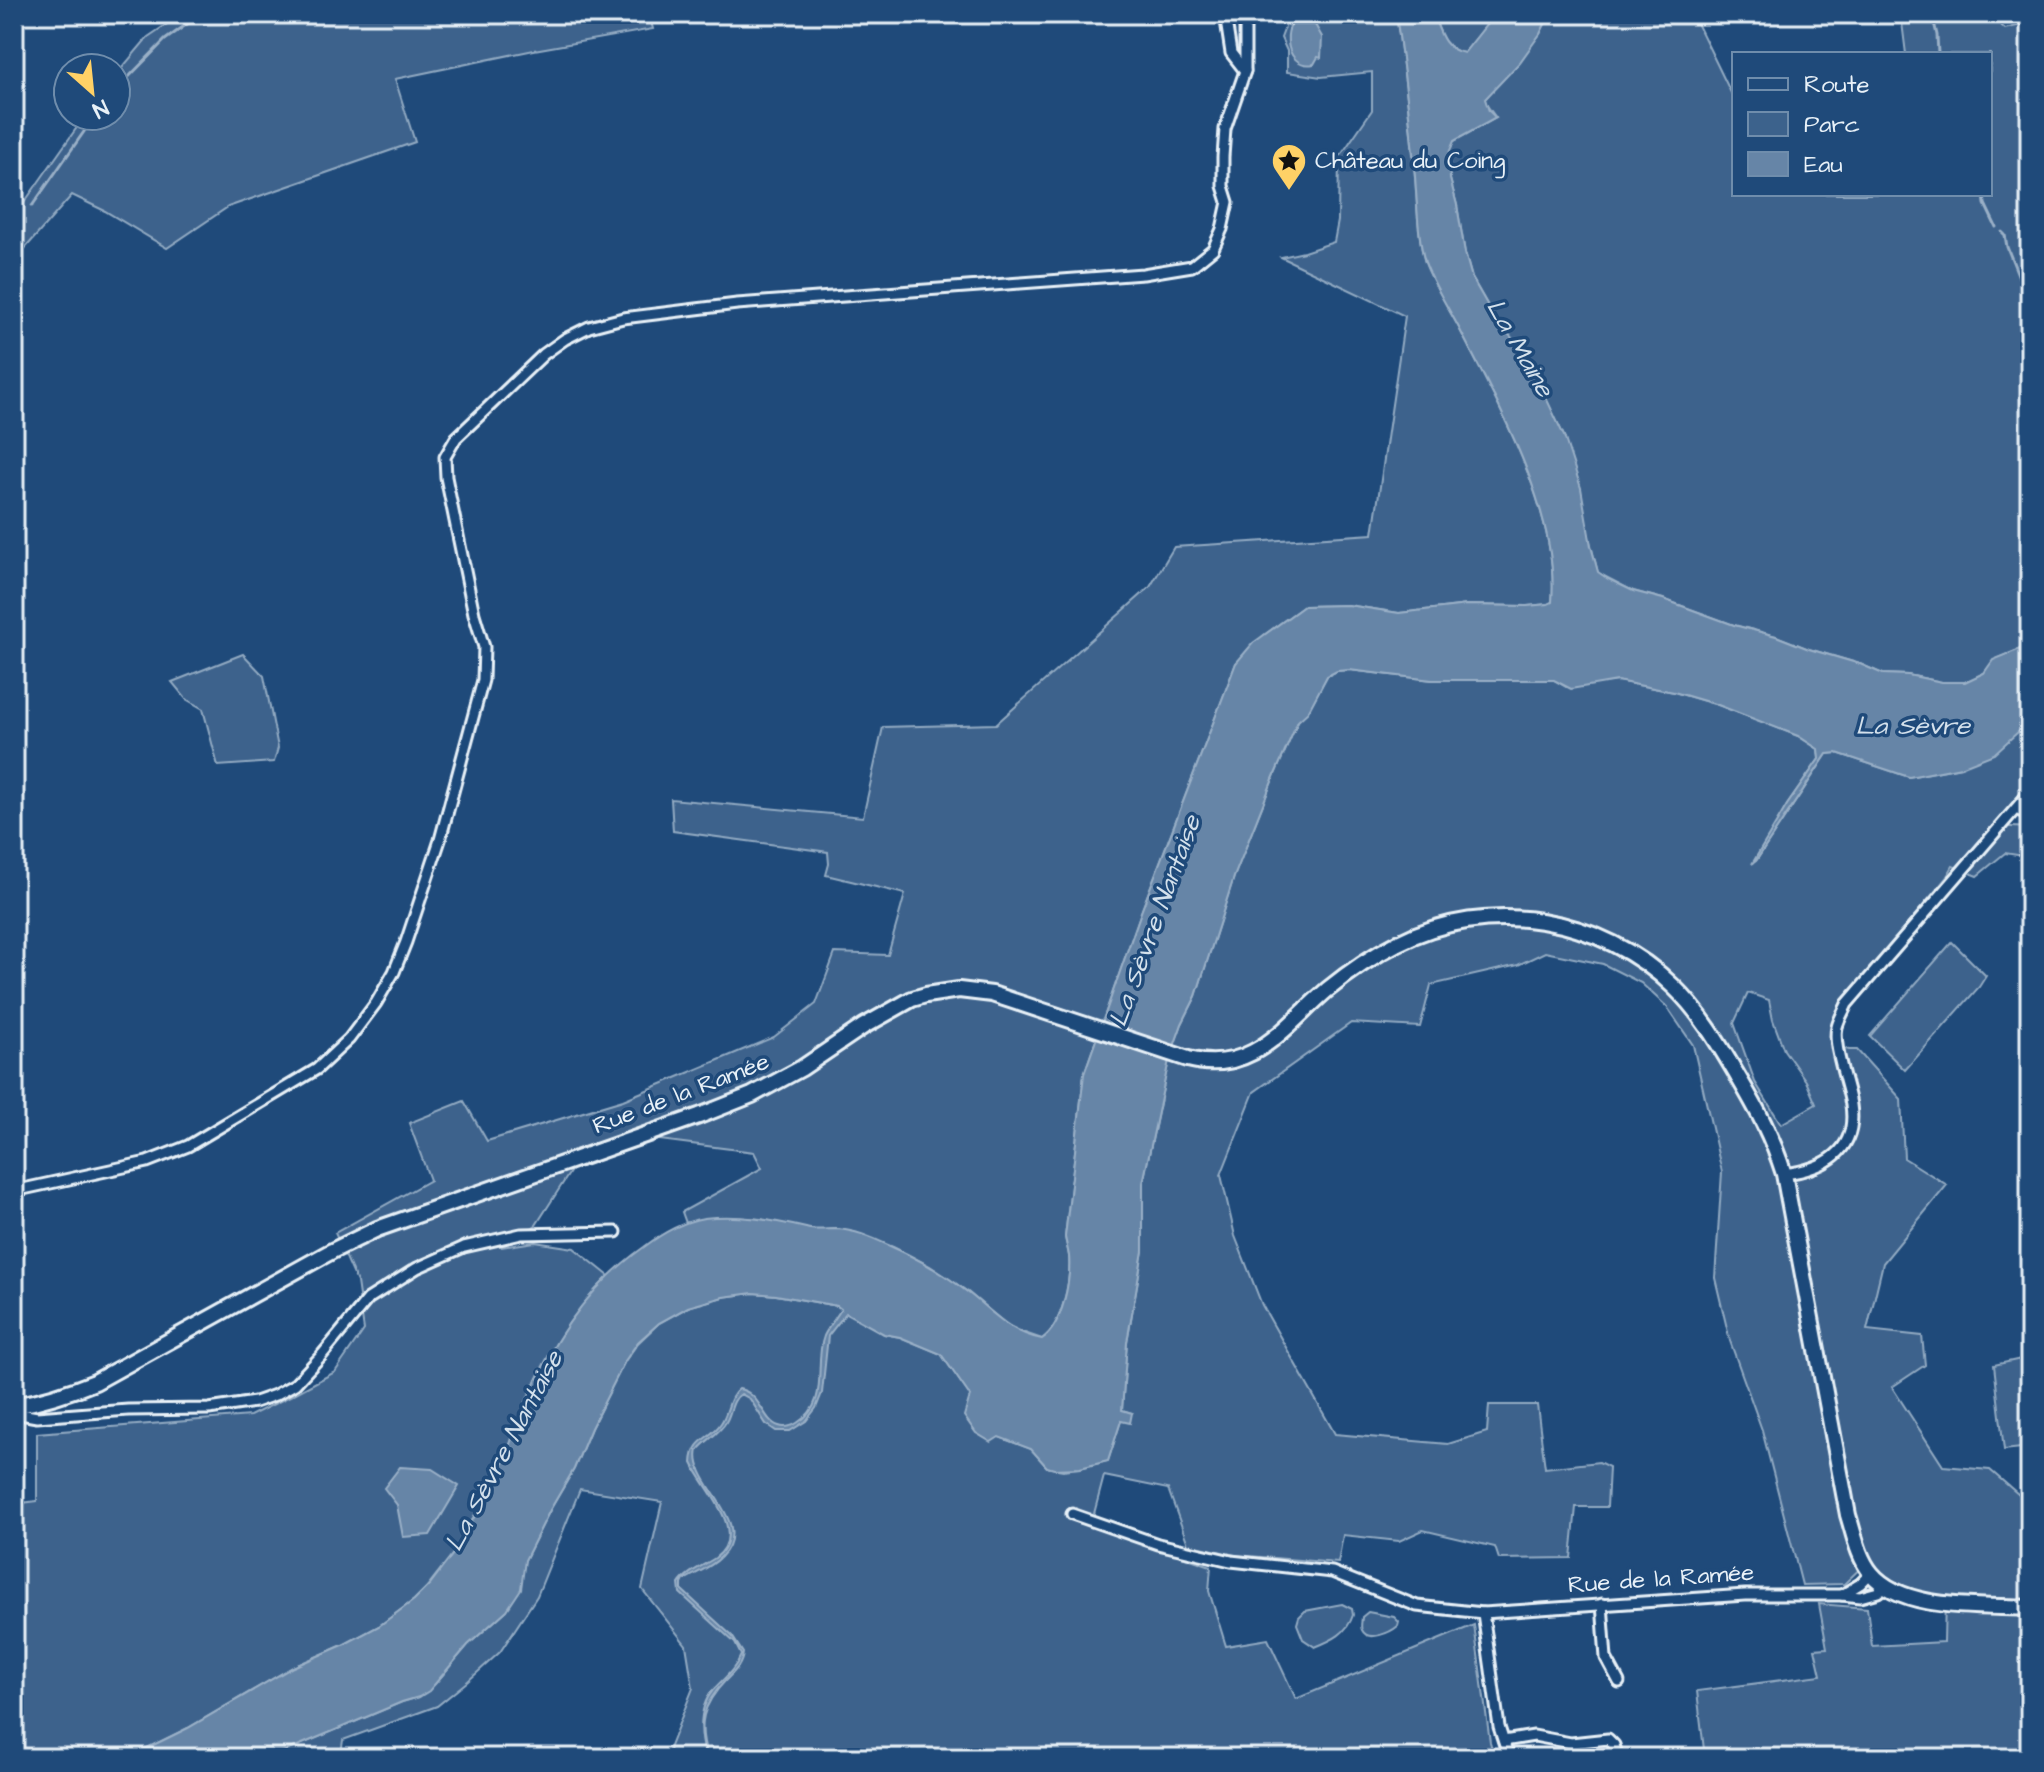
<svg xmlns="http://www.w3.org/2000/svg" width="2044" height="1772" font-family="'Architects Daughter',sans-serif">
	<rect width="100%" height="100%" fill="#1f4a7a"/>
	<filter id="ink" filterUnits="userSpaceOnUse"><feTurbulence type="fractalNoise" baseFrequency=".0125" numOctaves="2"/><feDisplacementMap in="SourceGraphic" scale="16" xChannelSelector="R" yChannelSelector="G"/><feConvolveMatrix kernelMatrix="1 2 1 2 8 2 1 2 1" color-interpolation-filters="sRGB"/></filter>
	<g filter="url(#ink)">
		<!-- green -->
		<g fill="#3c628c" stroke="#92aac2" stroke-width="2" fill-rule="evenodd">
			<path d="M182,14H649L653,29L534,50L395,79L415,142L228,207L167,248L105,211L72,195L14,261V217L85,116H116V75L148,37Z"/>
			<path d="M1290,14H1396C1403,64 1410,115 1414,166C1417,193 1417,237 1425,263C1432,282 1449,309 1459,328C1498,405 1560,514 1552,602L1548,604L1527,606L1467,605L1399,613L1348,605L1304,606L1264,635L1236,663L1141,912L1084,1074L1065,1237C1066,1243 1068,1249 1069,1256C1071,1279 1063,1325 1042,1339L1022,1332L1007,1325L968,1292L930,1266L893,1247L838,1229L816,1231L761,1219L732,1217L702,1219L686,1223L682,1212L762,1168L754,1152L652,1139L572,1169L536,1225L501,1247L535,1242L574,1248L609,1276C568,1316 543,1361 521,1415C513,1434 508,1454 499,1472C490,1493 477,1512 466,1531L465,1538L426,1588L414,1600L379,1626L343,1645L293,1667L188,1728L127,1758H14V1504L37,1501V1433L250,1416L294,1394L335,1372L364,1330L357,1282L335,1233L430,1180L409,1123L464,1101L487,1141L623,1100L774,1037L816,1004L835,953L888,955L905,894L826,875L829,864L828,852L673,831L671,799L863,817L883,727L996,724L1150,587L1174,547L1373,534L1405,316L1281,257L1304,252L1334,242L1338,221L1339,158L1372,110V72L1321,77L1287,72V51L1281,38Z"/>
			<path d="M1433,14H1495L1464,53C1443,49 1440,32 1433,14Z"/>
			<path d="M1550,14H1696L1697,23L1734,99V194H1990V54H1906L1901,14H1989L2005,29L2030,23V645L1994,660L1984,673L1965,682H1942L1908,675L1883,674L1860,664L1809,649L1776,636L1734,625L1663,599L1633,591L1598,573L1564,436L1522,349L1496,320L1472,278L1465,253L1457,205L1450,179L1449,148L1454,141L1496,118L1486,104L1485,99L1540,34Z"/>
			<path d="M243,654L264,676L278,748L274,762L218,766L203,709L186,699L172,682Z"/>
			<path d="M1349,670L1432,680H1554L1566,687L1617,681L1674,692L1718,705L1798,736L1818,749L1819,759L1787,805L1756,861L1827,754L1837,753L1909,777L1961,767L2030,721V787L1994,826L2030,828V857L2005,853L1977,876L1953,866L1946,878L1843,1002L1830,1044L1849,1050H1857L1901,1099L1904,1158L1947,1185L1883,1263L1867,1330L1922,1336L1925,1365L1892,1387L1943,1466L1990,1470L2025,1500L2030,1498V1758H1705L1697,1691L1821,1675L1815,1649L1827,1648L1819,1604L1867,1608L1872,1646L1944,1642L1945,1597L1898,1588L1869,1560L1844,1584L1802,1585L1762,1430L1730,1341L1715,1278L1722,1172L1693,1045L1667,1007L1641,983L1603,964L1545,952L1518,965L1431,985L1420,1027L1351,1023L1254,1092L1221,1175L1235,1236L1262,1305L1335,1434L1448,1444L1487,1432L1489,1405H1537L1545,1468L1599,1462L1609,1467L1607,1507H1576L1571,1558L1499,1559L1495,1547L1423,1530L1399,1541L1343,1535L1338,1563L1235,1555L1188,1544L1168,1489L1104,1476L1091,1525L1211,1566L1209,1591L1226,1646L1268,1639L1296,1699L1474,1625L1490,1742L1495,1758H674L669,1749L693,1688L686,1645L642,1589L662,1502L580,1489L537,1596L500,1652L468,1681L437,1706L343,1740L341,1754L330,1758H269L402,1702L419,1697L435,1684L468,1645L507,1610L525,1560L550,1510L574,1469L591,1428L625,1361L638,1343L659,1323L688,1307L723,1297L753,1293L776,1295L837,1306L884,1334L900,1337L941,1354L999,1437L1031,1449L1047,1467L1063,1470L1080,1468L1108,1461L1121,1421L1132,1413L1122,1410L1127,1342L1143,1251V1183L1169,1060L1182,1024L1196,996L1234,877L1273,779L1298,721L1308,711L1327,676L1337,671ZM1748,993L1769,1000L1773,1020L1784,1050L1806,1081L1816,1104L1781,1124L1755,1082L1734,1023Z"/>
			<path d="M1952,942L1986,976L1979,987L1905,1070L1870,1036Z"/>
			<path d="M2030,1357V1447L2004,1450L1994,1365Z"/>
			<path d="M1342,1604L1352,1609L1353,1615C1347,1634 1332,1640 1315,1647L1303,1639L1297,1624L1299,1617L1305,1611Z"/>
			<path d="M1368,1612L1394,1617L1399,1622L1398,1626C1391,1632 1368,1643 1362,1630C1360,1627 1362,1620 1362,1617Z"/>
		</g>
		<!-- water -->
		<g fill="#6685a7" stroke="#9ab0c7" stroke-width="2">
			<path d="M1309,14L1322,37L1321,58L1318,57L1314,64C1282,71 1278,14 1309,14Z"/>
			<path d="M1396,14H1433C1440,32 1443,49 1464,53L1495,14H1550L1540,34L1520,62L1485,99L1489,111L1496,118L1454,141L1449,153L1450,179L1457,205L1465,253L1472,278L1496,320L1522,349L1528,359L1564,436L1581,488L1591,546L1598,572L1608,579L1633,591L1663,599L1734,625L1776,636L1809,649L1860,664L1883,674L1908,675L1942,682H1965L1984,673L1993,660L2030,645V721L1994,754L1961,767L1909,777L1837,753L1827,754L1756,861L1752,864L1787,805L1819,759L1818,749L1798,736L1718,705L1674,692L1617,681L1571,689L1554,680H1432L1349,670L1337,671L1327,676L1308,712L1298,721L1273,779L1234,877L1196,996L1182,1024L1169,1060L1143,1183V1251L1127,1342L1122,1410L1132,1413L1130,1423L1121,1421L1108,1461L1080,1468L1054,1469L1047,1467L1031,1449L999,1437L991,1442L976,1433L964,1416L970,1396L941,1354L900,1337L884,1334L846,1313L828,1336L822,1393L816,1408L806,1421L790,1431H776L766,1424L750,1399L741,1394C731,1400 732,1412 726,1422C719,1434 706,1440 698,1450C689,1484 757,1521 721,1557C712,1567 696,1573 684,1580L682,1584V1590L732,1636L743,1653C742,1665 735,1671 726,1680C702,1705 697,1724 708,1758H706C700,1736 697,1709 713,1690C723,1679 735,1670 741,1655L735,1643L680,1593L679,1584C687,1572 703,1566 715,1558C750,1533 704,1489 692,1463C693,1438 710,1440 721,1423C729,1412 728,1397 739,1389C743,1390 747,1391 750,1394C761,1401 766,1423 779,1426C785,1428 792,1426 797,1423C831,1403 813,1364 824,1336C828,1327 836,1318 841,1309L837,1306L776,1295L753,1293L723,1297L688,1307L659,1323L638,1342L625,1361L591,1428L574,1469L550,1510L525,1560L521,1589L507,1610L468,1645L429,1691L419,1697L402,1702L269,1758H127L188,1728L293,1667L343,1645L379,1626L414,1600L430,1584L465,1538L466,1531C477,1512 489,1493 499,1473C508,1455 512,1435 520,1416C548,1348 583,1290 644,1247C661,1234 681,1222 704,1218C738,1214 772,1220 806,1228C816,1231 825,1229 836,1229C855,1230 871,1237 888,1245C915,1257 942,1272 966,1291C990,1309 1010,1334 1042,1339C1063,1325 1071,1279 1069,1256C1068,1250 1066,1243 1065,1237L1084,1074L1141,912L1236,663L1253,643L1304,606L1348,605L1399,613L1467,605L1527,606L1548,604L1552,602C1560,514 1498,404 1459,328C1449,309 1432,282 1425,262C1417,237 1417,193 1414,165C1410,115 1403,64 1396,14Z"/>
			<path d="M400,1467L432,1469L459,1486L430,1535L403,1537L397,1505L384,1488Z"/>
		</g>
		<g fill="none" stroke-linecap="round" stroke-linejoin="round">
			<!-- stream -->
			<g stroke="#9ab0c7" stroke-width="3">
				<path d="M1932,14L1937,35L1938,54"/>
				<path d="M116,90L165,40L201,14"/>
				<path d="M1984,194L1985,204L1996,227"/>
				<path d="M32,206L95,116"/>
				<path d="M2002,232L2005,235L2007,247L2030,305"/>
			</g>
			<defs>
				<g id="minor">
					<path d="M1225,14L1231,53L1245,71"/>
					<path d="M2016,809L2030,815"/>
					<path d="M1784,1174C1824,1169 1858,1152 1851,1105C1849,1093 1845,1081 1842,1069C1839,1057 1834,1039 1837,1027C1839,1019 1844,1011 1847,1004L2030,792"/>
					<path d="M14,1191L147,1162L188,1146L317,1069L349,1039L376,1003L394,972L406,942L440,840L483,680L484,647L474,614L446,477L445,457L456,438L544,354L565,339L589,327L623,318L737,304L1143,274L1192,266L1213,249L1222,229L1228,202L1223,186V157L1225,129L1245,71V14"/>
					<path d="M14,1410L15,1413L37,1417L128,1410L209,1409L255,1402L275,1395L295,1384L321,1356L368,1299L417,1268L464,1247L521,1234L616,1232"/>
					<path d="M1072,1514L1158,1544L1231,1561L1332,1572L1417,1606L1483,1613L1745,1595H1842L1860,1597L1878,1592L1886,1586"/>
					<path d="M1842,1595L1860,1584L1871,1573"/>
					<path d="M1602,1604L1606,1658L1619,1682"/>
					<path d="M1483,1613L1499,1727L1509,1758"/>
					<path d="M1504,1741L1534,1736L1571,1743L1608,1739L1614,1745L1618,1758"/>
				</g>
				<path id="secondary" d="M14,1406C42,1401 68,1393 95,1382L332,1251L377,1229L699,1116L752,1095L802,1068L864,1026L912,999L926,995L959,990L992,994L1188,1059C1252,1076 1285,1026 1327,990C1349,972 1372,956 1398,943C1488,897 1602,916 1674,987C1700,1012 1719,1044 1737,1075C1757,1109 1772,1136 1784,1174L1848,1515C1854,1534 1858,1557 1871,1573C1903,1612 1983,1605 2030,1608"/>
			</defs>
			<!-- minor casing -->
			<use href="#minor" stroke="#e8f1f8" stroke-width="15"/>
			<!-- secondary casing -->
			<use href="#secondary" stroke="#e8f1f8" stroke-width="20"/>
			<!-- minor -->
			<use href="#minor" stroke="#1f4a7a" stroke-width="9"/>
			<!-- secondary -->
			<use href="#secondary" stroke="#1f4a7a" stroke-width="14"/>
		</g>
	</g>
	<!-- icons -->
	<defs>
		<symbol id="sight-pin" viewBox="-11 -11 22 30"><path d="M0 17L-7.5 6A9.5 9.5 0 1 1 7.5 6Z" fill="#ffd166" stroke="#1f4a7a"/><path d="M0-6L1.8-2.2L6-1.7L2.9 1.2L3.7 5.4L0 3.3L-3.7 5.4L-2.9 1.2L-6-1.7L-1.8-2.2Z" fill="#111"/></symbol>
	</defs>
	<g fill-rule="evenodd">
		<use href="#sight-pin" x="1269" y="141" width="40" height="54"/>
	</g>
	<g text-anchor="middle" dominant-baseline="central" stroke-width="7" stroke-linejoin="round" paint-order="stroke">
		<!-- poi labels -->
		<g font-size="24" fill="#e8f1f8" stroke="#1f4a7a" text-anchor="start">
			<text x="1315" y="161">Château du Coing</text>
		</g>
		<!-- street labels -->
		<g font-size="24" fill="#e8f1f8" stroke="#1f4a7a">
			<text transform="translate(681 1094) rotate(-21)">Rue de la Ramée</text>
			<text transform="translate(1661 1579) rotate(-4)">Rue de la Ramée</text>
		</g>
		<!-- water labels -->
		<g font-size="26" font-style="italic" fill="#d4e1ec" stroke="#1f4a7a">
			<text transform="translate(1520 348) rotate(60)">La Maine</text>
			<text x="1913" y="726">La Sèvre</text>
			<text transform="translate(1155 921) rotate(-70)">La Sèvre Nantaise</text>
			<text transform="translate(504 1451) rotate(-62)">La Sèvre Nantaise</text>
		</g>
	</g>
	<!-- margin -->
	<rect width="2044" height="1772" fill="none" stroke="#1f4a7a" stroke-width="48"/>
	<rect x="24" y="24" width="1996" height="1724" fill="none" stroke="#e8f1f8" stroke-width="3" filter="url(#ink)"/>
	<!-- legend -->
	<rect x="1732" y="52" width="260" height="144" fill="#1f4a7a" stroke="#6f8dac" stroke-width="2"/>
	<rect x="1748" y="78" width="40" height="12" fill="#1f4a7a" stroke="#6f8dac" stroke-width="2"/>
	<text x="1804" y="92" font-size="24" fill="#e8f1f8">Route</text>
	<rect x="1748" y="112" width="40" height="24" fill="#3c628c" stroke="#6f8dac" stroke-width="2"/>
	<text x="1804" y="132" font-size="24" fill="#e8f1f8">Parc</text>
	<rect x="1748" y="152" width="40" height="24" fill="#6685a7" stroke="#6f8dac" stroke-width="2"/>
	<text x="1804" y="172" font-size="24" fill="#e8f1f8">Eau</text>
	<!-- north arrow -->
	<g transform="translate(92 92) rotate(153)"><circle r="38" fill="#1f4a7a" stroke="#6f8dac" stroke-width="2"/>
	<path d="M0-6L14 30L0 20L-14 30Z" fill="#ffd166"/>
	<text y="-12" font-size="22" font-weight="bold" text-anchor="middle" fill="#e8f1f8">N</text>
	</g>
</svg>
